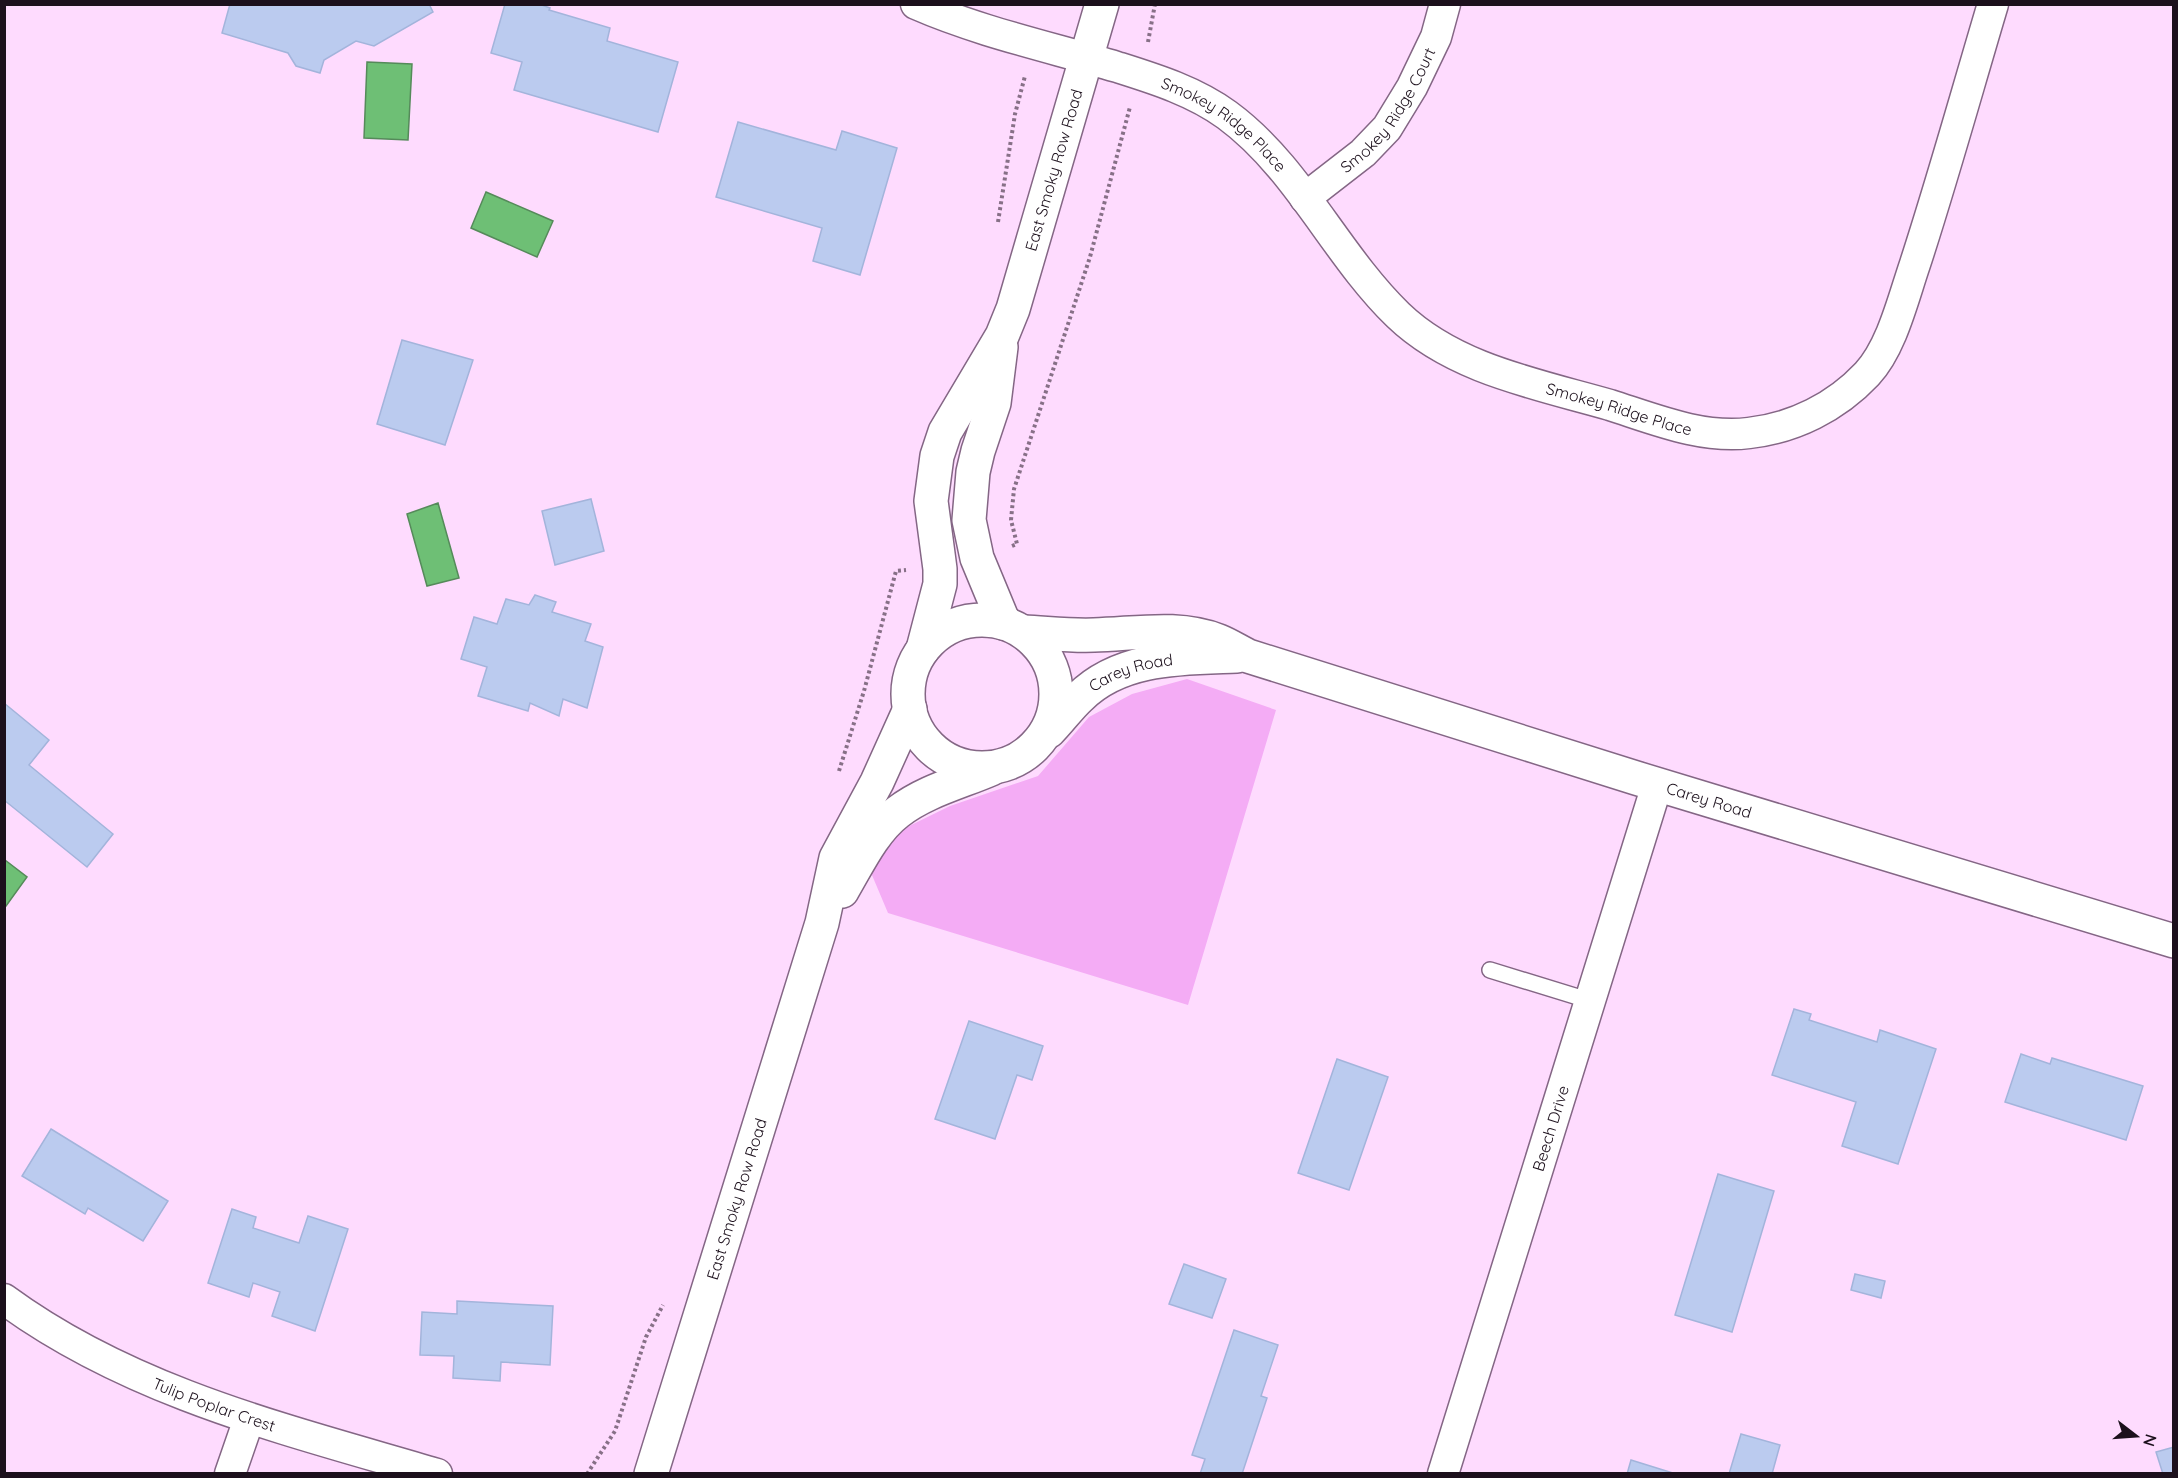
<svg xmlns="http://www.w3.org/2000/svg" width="2178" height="1478" font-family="Quicksand,sans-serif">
	<rect width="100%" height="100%" fill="#fedbfe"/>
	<!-- green -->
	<path fill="#f4acf5" d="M1187,679L1276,710L1188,1005L888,913L869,868L901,830L950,806L1038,776L1089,717L1132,694Z"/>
	<!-- water -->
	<g fill="#6ebf75" stroke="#558a5a" stroke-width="1.5">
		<path d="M367,62L412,64L408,140L364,138Z"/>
		<path d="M486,192L553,221L537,257L471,228Z"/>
		<path d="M438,503L459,578L427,586L407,514Z"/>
		<path d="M5,860L27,877L6,906L4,905Z"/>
	</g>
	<!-- building -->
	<g fill="#bbcbef" stroke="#a3b4db" stroke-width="1.5">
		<path d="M230,4H429L433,12L374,46L356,41L324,60L320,73L296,66L288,53L222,33Z"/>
		<path d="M505,4H539L550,8L549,10L610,28L607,41L678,62L658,132L514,90L522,62L491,53Z"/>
		<path d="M738,122L836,150L842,131L897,148L860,275L813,261L822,228L716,197Z"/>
		<path d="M402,340L473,360L445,445L377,424Z"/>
		<path d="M591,499L604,551L555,565L542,511Z"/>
		<path d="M535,595L556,602L552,612L591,624L585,641L603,647L587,708L563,699L559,716L530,703L528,711L478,696L487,667L461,659L474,617L497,624L506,599L529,605Z"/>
		<path d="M4,703L49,740L29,765L113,834L87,867L4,800Z"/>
		<path d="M1794,1009L1811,1014L1809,1020L1877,1042L1880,1030L1936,1049L1898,1164L1842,1146L1856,1102L1772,1075Z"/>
		<path d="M969,1021L1043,1046L1032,1080L1017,1075L995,1139L935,1119Z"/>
		<path d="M2021,1054L2050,1064L2052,1058L2143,1086L2126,1140L2005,1102Z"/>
		<path d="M1337,1059L1388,1077L1349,1190L1298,1173Z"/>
		<path d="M51,1129L168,1201L143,1241L88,1208L85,1214L22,1176Z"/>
		<path d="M1718,1174L1774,1191L1732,1332L1675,1315Z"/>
		<path d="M232,1209L256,1217L253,1228L299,1243L308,1216L348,1229L315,1331L272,1316L280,1292L253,1283L249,1297L208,1283Z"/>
		<path d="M1184,1264L1226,1279L1212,1318L1169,1304Z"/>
		<path d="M1855,1274L1885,1281L1881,1298L1851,1290Z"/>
		<path d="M457,1301L553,1306L550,1365L501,1362L500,1381L453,1378L454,1356L420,1355L422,1312L457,1314Z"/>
		<path d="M1234,1330L1278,1345L1261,1396L1267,1398L1242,1474H1200L1205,1459L1192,1455Z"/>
		<path d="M1741,1434L1780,1445L1772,1474H1729Z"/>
		<path d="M2174,1447V1474H2163L2156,1452Z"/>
		<path d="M1631,1460L1676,1474H1627Z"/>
	</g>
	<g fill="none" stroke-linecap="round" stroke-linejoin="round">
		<defs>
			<path id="service" d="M1490,970L1591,1001"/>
			<g id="minor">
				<path id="s1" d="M916,4C980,32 1050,47 1117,67C1155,79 1194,91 1227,115C1298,167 1335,254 1398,315C1454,369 1537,384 1610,405C1654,419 1702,439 1749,433C1794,428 1836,407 1867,374C1892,347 1903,299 1915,264C1943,178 1967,91 1993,4"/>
				<path id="s2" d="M1305,198L1363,153L1387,128L1412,87L1436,37L1445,4"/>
				<path id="s3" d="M4,1299C132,1393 288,1430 437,1474"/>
				<path d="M230,1474L249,1419"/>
				<path id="s4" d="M1443,1474L1657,785"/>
			</g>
			<g id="tertiary">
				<path d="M1001,347L994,403L978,451L973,472L969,520L977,558L1004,623"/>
				<circle cx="982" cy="694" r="74"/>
				<path id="s5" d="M1024,632C1047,633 1070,636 1094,635C1136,634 1178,625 1219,641C1229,645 1238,651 1248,656L1636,778L2174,941"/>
				<path id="s6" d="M923,649L940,584V569L931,501L937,456L945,432L1002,336L1013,309L1102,4"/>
				<path id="s7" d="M1049,731C1060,720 1069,707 1080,697C1121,656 1184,658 1237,656"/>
				<path d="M842,891C858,864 873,831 898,812C925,791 961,782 991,769"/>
				<path id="s8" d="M651,1474L822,923L836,858L877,782L910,709"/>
			</g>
		</defs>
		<!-- service casing -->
		<use href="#service" stroke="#846685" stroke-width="18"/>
		<!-- minor casing -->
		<use href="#minor" stroke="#846685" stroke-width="33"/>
		<!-- tertiary casing -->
		<use href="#tertiary" stroke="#846685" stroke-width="36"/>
		<!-- path -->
		<g stroke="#877087" stroke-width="4" stroke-dasharray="3 3" stroke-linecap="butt">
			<path d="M1148,42L1155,4"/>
			<path d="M998,222L1015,114L1025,76"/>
			<path d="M1012,546L1017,544L1011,520L1014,489L1090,257L1130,107"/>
			<path d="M839,771L864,691L896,571L906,570"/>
			<path d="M587,1474L615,1431L646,1337L663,1305"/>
		</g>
		<!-- service -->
		<use href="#service" stroke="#fff" stroke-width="15"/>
		<!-- minor -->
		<use href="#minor" stroke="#fff" stroke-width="30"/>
		<!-- tertiary -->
		<use href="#tertiary" stroke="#fff" stroke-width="33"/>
	</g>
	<g text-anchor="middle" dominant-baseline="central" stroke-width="6" stroke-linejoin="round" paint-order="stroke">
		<!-- street labels -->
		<g font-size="16" fill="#1c101c" stroke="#fedbfe">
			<text stroke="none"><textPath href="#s2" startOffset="123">Smokey Ridge Court</textPath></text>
			<text stroke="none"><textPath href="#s1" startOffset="334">Smokey Ridge Place</textPath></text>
			<text stroke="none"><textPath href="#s6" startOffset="507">East Smoky Row Road</textPath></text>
			<text stroke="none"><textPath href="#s1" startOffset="838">Smokey Ridge Place</textPath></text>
			<text stroke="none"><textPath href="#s7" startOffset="104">Carey Road</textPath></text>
			<text stroke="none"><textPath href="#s5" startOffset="712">Carey Road</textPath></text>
			<text stroke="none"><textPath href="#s4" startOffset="362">Beech Drive</textPath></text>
			<text stroke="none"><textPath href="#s8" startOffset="288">East Smoky Row Road</textPath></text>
			<text stroke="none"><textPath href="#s3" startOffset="236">Tulip Poplar Crest</textPath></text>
		</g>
	</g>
	<!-- border -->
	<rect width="2178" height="1478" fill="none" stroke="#1c101c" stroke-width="12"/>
	<!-- north arrow -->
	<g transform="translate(2136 1436) rotate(107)" stroke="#fedbfe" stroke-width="4.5" paint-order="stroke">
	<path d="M0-4.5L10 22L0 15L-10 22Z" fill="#1c101c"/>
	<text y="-9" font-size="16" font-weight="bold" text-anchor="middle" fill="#1c101c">N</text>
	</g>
</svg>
